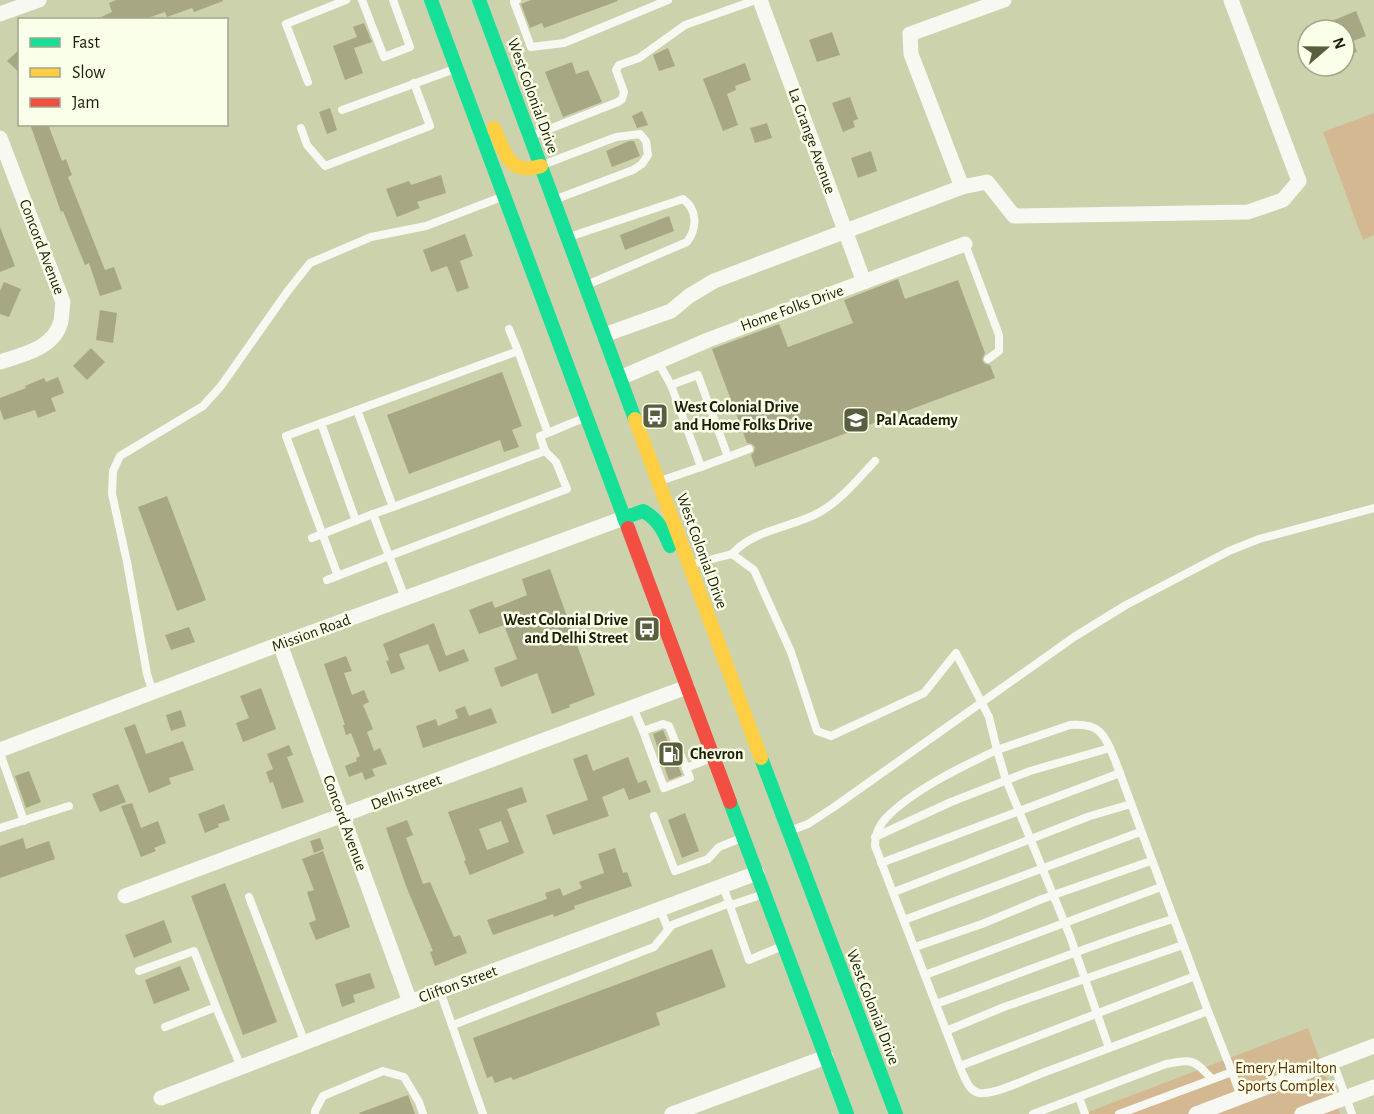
<svg xmlns="http://www.w3.org/2000/svg" width="1374" height="1114" font-family="'Alegreya Sans',sans-serif">
	<rect width="100%" height="100%" fill="#ccd2ab"/>
	<!-- green -->
	<g fill="#d3b891">
		<path d="M1374,113V235L1363,240L1323,132Z"/>
		<path d="M1308,1028L1340,1114H1083Z"/>
	</g>
	<!-- building -->
	<g fill="#a8a783" fill-rule="evenodd">
		<path d="M116,0H223V1L194,12L192,8L167,17L165,12L142,20H95L112,12L109,3Z"/>
		<path d="M531,0H617L618,1L544,28L542,23L530,28L521,4Z"/>
		<path d="M1356,11L1366,36L1353,41L1357,52L1344,57V30H1310Z"/>
		<path d="M364,23L372,42L354,48L363,73L345,80L333,46L357,37L353,27Z"/>
		<path d="M832,32L840,55L817,62L809,40Z"/>
		<path d="M668,48L675,66L659,71L653,55Z"/>
		<path d="M20,49V73L7,61Z"/>
		<path d="M572,62L576,74L588,70L602,102L563,117L545,72Z"/>
		<path d="M745,63L751,80L735,86L736,90L727,94L738,125L723,131L703,79Z"/>
		<path d="M850,97L858,119L853,121L855,127L843,132L832,103Z"/>
		<path d="M330,108L337,130L327,134L319,112Z"/>
		<path d="M642,111L648,125L637,128L632,116Z"/>
		<path d="M767,123L772,138L755,143L750,128Z"/>
		<path d="M30,124H48L62,161L66,159L72,175L68,177L105,270L114,267L122,289L100,296L89,263L85,265L63,211L61,212Z"/>
		<path d="M629,141H634L640,156L612,167L606,151Z"/>
		<path d="M871,151L877,171L858,178L851,158Z"/>
		<path d="M441,175L446,193L417,202L420,208L397,217L386,189L409,181L411,185Z"/>
		<path d="M669,216L674,231L625,250L620,235Z"/>
		<path d="M0,227L15,266L0,272Z"/>
		<path d="M465,234L473,256L460,261L469,288L457,292L447,266L431,272L423,250Z"/>
		<path d="M898,279L905,299L958,280L985,353L982,360L985,364L990,365L995,378L755,467L751,455L754,452L755,447L752,444L747,443L712,349L779,324L788,347L853,323L844,300Z"/>
		<path d="M4,282L21,289L9,317L0,314V291Z"/>
		<path d="M100,310L117,313L113,343L96,340Z"/>
		<path d="M91,348L105,362L87,380L73,366Z"/>
		<path d="M502,372L522,426L512,430L519,447L504,452L500,440L409,474L387,415Z"/>
		<path d="M58,377L64,393L51,398L56,411L38,418L35,410L4,420L0,409V398L26,388L25,386L44,378L46,382Z"/>
		<path d="M167,496L206,600L177,611L138,507Z"/>
		<path d="M550,569L595,695L569,705L570,707L552,714L537,673L501,687L494,668L517,659L504,625L479,634L469,610L492,601L495,608L527,595L522,579Z"/>
		<path d="M434,623L446,656L464,649L469,661L439,672L428,644L399,654L405,669L391,674L386,661L389,660L383,644Z"/>
		<path d="M189,627L195,642L171,650L165,635Z"/>
		<path d="M346,656L352,671L344,673L352,695L364,690L369,702L363,705L373,729L367,732L374,751L380,748L387,764L372,769L375,776L365,780L362,772L349,777L345,766L357,761L356,758L360,756L351,733L346,735L343,725H345L324,664Z"/>
		<path d="M261,688L276,729L243,742L236,723L249,718L240,696Z"/>
		<path d="M465,706L469,716L491,708L497,723L423,748L416,726L436,719L438,726L458,718L455,710Z"/>
		<path d="M181,710L186,726L171,731L166,715Z"/>
		<path d="M135,724L146,754L183,741L194,770L169,778L171,784L149,793L124,728Z"/>
		<path d="M663,730L682,775L669,780L653,734Z"/>
		<path d="M289,745L293,755L287,757L304,802L282,809L273,782L270,783L266,772L273,769L267,754Z"/>
		<path d="M587,754L593,771L628,757L638,783L646,780L651,792L629,800L624,788L602,797L609,816L553,835L546,815L588,800L573,759Z"/>
		<path d="M29,771L41,802L26,808L15,776Z"/>
		<path d="M118,784L126,802L100,812L92,794Z"/>
		<path d="M522,787L527,802L507,809L524,853L470,875L464,861L466,860L448,812ZM501,821L509,842L487,850L479,829Z"/>
		<path d="M132,803L141,828L158,821L166,843L154,848L156,851L141,857L121,806Z"/>
		<path d="M224,804L230,820L218,824L219,827L205,833L198,814Z"/>
		<path d="M685,813L699,851L682,858L668,820Z"/>
		<path d="M407,820L413,835L406,838L423,884L430,882L454,937L460,935L467,953L435,966L430,952L433,951L406,886L386,828Z"/>
		<path d="M23,838L26,849L49,841L55,859L0,878V846Z"/>
		<path d="M320,838L324,849L314,853L310,841Z"/>
		<path d="M615,848L623,873L627,872L632,886L574,906L575,909L554,917L553,914L493,935L487,920L547,899L545,893L560,888L563,896L582,888L579,882L604,873L598,854Z"/>
		<path d="M323,851L350,927L316,940L309,923L316,920L307,892L314,890L302,859Z"/>
		<path d="M225,883L277,1022L243,1035L191,896Z"/>
		<path d="M164,920L172,942L134,958L125,935Z"/>
		<path d="M712,949L726,987L656,1013L660,1025L513,1080L511,1077L495,1083L492,1076L487,1078L473,1038Z"/>
		<path d="M180,966L190,990L154,1004L145,980Z"/>
		<path d="M370,973L375,988L353,995L355,1002L342,1007L335,984Z"/>
		<path d="M408,1095L415,1114H360L359,1113Z"/>
	</g>
	<g fill="none" stroke-linecap="round" stroke-linejoin="round">
		<!-- lane -->
		<g stroke="#f7f8f2" stroke-width="8">
			<path d="M362,0L384,57L410,47L393,0"/>
			<path d="M517,0L514,2L531,47L564,43L668,0"/>
			<path d="M308,82L286,24L346,0"/>
			<path d="M342,110L452,70"/>
			<path d="M301,128L307,145L325,166L430,126L414,83"/>
			<path d="M534,135L618,102L622,99L624,92L616,70L619,65L639,58L685,25L756,0"/>
			<path d="M545,164L616,137L640,134L646,141L648,155L642,164L633,170L559,198"/>
			<path d="M572,236L683,199C698,210 697,228 687,242L589,284"/>
			<path d="M965,244L999,335V351L988,359"/>
			<path d="M509,329L518,351"/>
			<path d="M658,362L671,385L701,467L663,480"/>
			<path d="M671,385L698,375L728,457L701,467"/>
			<path d="M321,423L356,521"/>
			<path d="M548,433L518,351L357,410L393,507L545,451L540,436C554,431 568,424 582,419"/>
			<path d="M728,457L749,449"/>
			<path d="M312,538L373,514"/>
			<path d="M732,554C754,529 792,528 820,512C841,500 858,479 875,461"/>
			<path d="M693,564L732,554L754,570L791,652L817,731L831,736L924,693L956,653L989,717L997,750C963,766 913,790 887,817C878,826 875,835 875,846L962,1072C966,1080 969,1091 979,1093C994,1095 1025,1080 1040,1074C1096,1053 1152,1032 1208,1011L1115,760C1104,734 1101,723 1070,725L997,750L1005,777L1070,936L1109,1048"/>
			<path d="M338,576L286,436L357,410"/>
			<path d="M327,580L389,556L373,514L393,507"/>
			<path d="M405,598L389,556L567,489L556,462L545,451"/>
			<path d="M153,693L147,674L127,562L112,494L113,471L120,456L203,406L221,386L287,292L310,263L371,237L426,226L499,198"/>
			<path d="M633,707L643,731L663,724L669,726L686,768L709,759"/>
			<path d="M643,731L664,788L690,778L686,768"/>
			<path d="M0,753L24,821"/>
			<path d="M654,816L675,871L708,859L719,847L739,839"/>
			<path d="M0,828L69,806"/>
			<path d="M792,830L808,824L834,807L1074,637L1126,605L1229,551L1259,539L1374,508"/>
			<path d="M875,837L951,802L1030,771L1110,748"/>
			<path d="M881,863L1120,773"/>
			<path d="M723,886L749,960L780,947"/>
			<path d="M894,892L1090,816L1131,804"/>
			<path d="M249,897L305,1043"/>
			<path d="M731,905L761,895"/>
			<path d="M660,909L668,929"/>
			<path d="M904,920L1140,832"/>
			<path d="M915,947L982,924L1042,899L1151,861"/>
			<path d="M139,971L194,951L216,1007"/>
			<path d="M925,975L1161,887"/>
			<path d="M440,991L483,1114"/>
			<path d="M936,1004C1015,976 1092,944 1173,919"/>
			<path d="M1208,1011L1232,1072"/>
			<path d="M453,1025L654,947L672,925L730,903"/>
			<path d="M165,1027L216,1007L241,1067"/>
			<path d="M946,1031L1004,1007L1183,945"/>
			<path d="M1333,1062L1352,1114"/>
			<path d="M960,1066L1195,976"/>
			<path d="M1079,1097L1085,1114"/>
			<path d="M315,1114V1111L323,1096L383,1071L404,1077L419,1102L423,1114"/>
			<path d="M1033,1114L1166,1064C1193,1059 1193,1059 1212,1079"/>
			<path d="M1119,1114L1232,1072L1241,1097"/>
		</g>
		<!-- street -->
		<g stroke="#f7f8f2" stroke-width="15">
			<path d="M760,0L864,282"/>
			<path d="M0,14L39,0"/>
			<path d="M0,138L63,302C62,309 62,315 61,321C55,348 22,355 0,362"/>
			<path d="M962,187L911,54L910,34L1004,0"/>
			<path d="M604,335L671,311L689,296L714,281L962,187L987,182L1014,216L1248,212L1283,200L1299,181L1231,0"/>
			<path d="M620,378L708,340L965,244"/>
			<path d="M280,644L410,1002"/>
			<path d="M0,750L280,644L624,518"/>
			<path d="M125,896L687,687"/>
			<path d="M161,1098L410,1002L757,873"/>
			<path d="M672,1114L826,1057"/>
			<path d="M1196,1114L1374,1046"/>
			<path d="M1302,1114L1374,1087"/>
		</g>
		<!-- fast -->
		<g stroke="#16e098" stroke-width="14">
			<path d="M431,0L628,528"/>
			<path d="M479,0L635,419"/>
			<path d="M624,518L643,511C658,519 664,531 670,546"/>
			<path d="M761,758L896,1114"/>
			<path d="M730,802L847,1114"/>
		</g>
		<!-- slow -->
		<g stroke="#ffcf43" stroke-width="14">
			<path d="M494,128C505,153 509,176 541,166"/>
			<path d="M635,419L761,758"/>
		</g>
		<!-- jam -->
		<path stroke="#f24e42" stroke-width="14" d="M628,528L730,802"/>
	</g>
	<!-- icons -->
	<defs>
		<symbol id="bus-square" viewBox="-11 -11 22 22"><rect x="-9" y="-9" width="18" height="18" rx="4" fill="#595e3e" stroke="#faffe9"/><path d="M-5-6H5V4H4V6H2V4H-2V6H-4V4H-5ZM-3.5-4V0h7V-4ZM-3.5 1.2v1.5H-2V1.2ZM2 1.2v1.5H3.5V1.2Z" fill="#fff"/></symbol>
		<symbol id="school-square" viewBox="-11 -11 22 22"><rect x="-9" y="-9" width="18" height="18" rx="4" fill="#595e3e" stroke="#faffe9"/><path d="M0-5L7-2L0 1L-7-2ZM-4 1L0 2.5L4 1V4Q0 6-4 4Z" fill="#fff"/></symbol>
		<symbol id="fuel-square" viewBox="-11 -11 22 22"><rect x="-9" y="-9" width="18" height="18" rx="4" fill="#595e3e" stroke="#faffe9"/><path d="M-5.5-6h7V0h2V4h1.3V-2.5L3-4.5l.8-.8L6-3V5H2.5V1h-1V6h-7ZM-4.2-4.7v3.2H.2V-4.7Z" fill="#fff"/></symbol>
	</defs>
	<g fill-rule="evenodd">
		<use href="#bus-square" x="640" y="401" width="30" height="30"/>
		<use href="#school-square" x="841" y="405" width="30" height="30"/>
		<use href="#bus-square" x="632" y="614" width="30" height="30"/>
		<use href="#fuel-square" x="656" y="739" width="30" height="30"/>
	</g>
	<g text-anchor="middle" dominant-baseline="central" stroke-width="5" stroke-linejoin="round" paint-order="stroke">
		<!-- street labels -->
		<g font-size="16" fill="#1b1f03" stroke="#faffe9">
			<text transform="translate(533 96) rotate(70)">West Colonial Drive</text>
			<text transform="translate(812 141) rotate(70)">La Grange Avenue</text>
			<text transform="translate(42 247) rotate(69)">Concord Avenue</text>
			<text transform="translate(792 308) rotate(-20)">Home Folks Drive</text>
			<text transform="translate(702 551) rotate(70)">West Colonial Drive</text>
			<text transform="translate(311 633) rotate(-20)">Mission Road</text>
			<text transform="translate(406 792) rotate(-21)">Delhi Street</text>
			<text transform="translate(345 823) rotate(70)">Concord Avenue</text>
			<text transform="translate(458 984) rotate(-20)">Clifton Street</text>
			<text transform="translate(873 1007) rotate(69)">West Colonial Drive</text>
		</g>
		<!-- poi labels -->
		<g font-size="16" font-weight="bold" fill="#1b1f03" stroke="#faffe9" text-anchor="start">
			<text x="674" y="407">West Colonial Drive<tspan x="674" dy="18">and Home Folks Drive</tspan></text>
			<text x="876" y="420">Pal Academy</text>
			<text x="628" y="620" text-anchor="end">West Colonial Drive<tspan x="628" dy="18">and Delhi Street</tspan></text>
			<text x="690" y="754">Chevron</text>
		</g>
		<!-- park labels -->
		<g font-size="16" fill="#5f2f00" stroke="#faffe9">
			<text x="1286" y="1068">Emery Hamilton<tspan x="1286" dy="18">Sports Complex</tspan></text>
		</g>
	</g>
	<!-- legend -->
	<rect x="18" y="18" width="210" height="108" fill="#faffe9" stroke="#a1a58d" stroke-width="1.5"/>
	<rect x="30" y="38" width="30" height="9" fill="#16e098" stroke="#a1a58d" stroke-width="1.5"/>
	<text x="72" y="48" font-size="18" fill="#1b1f03">Fast</text>
	<rect x="30" y="68" width="30" height="9" fill="#ffcf43" stroke="#a1a58d" stroke-width="1.5"/>
	<text x="72" y="78" font-size="18" fill="#1b1f03">Slow</text>
	<rect x="30" y="98" width="30" height="9" fill="#f24e42" stroke="#a1a58d" stroke-width="1.5"/>
	<text x="72" y="108" font-size="18" fill="#1b1f03">Jam</text>
	<!-- north arrow -->
	<g transform="translate(1326 48) rotate(70)"><circle r="28" fill="#faffe9" stroke="#a1a58d" stroke-width="1.5"/>
	<path d="M0-4.5L10 22L0 15L-10 22Z" fill="#595e3e"/>
	<text y="-9" font-size="16" font-weight="bold" text-anchor="middle" fill="#1b1f03">N</text>
	</g>
</svg>
